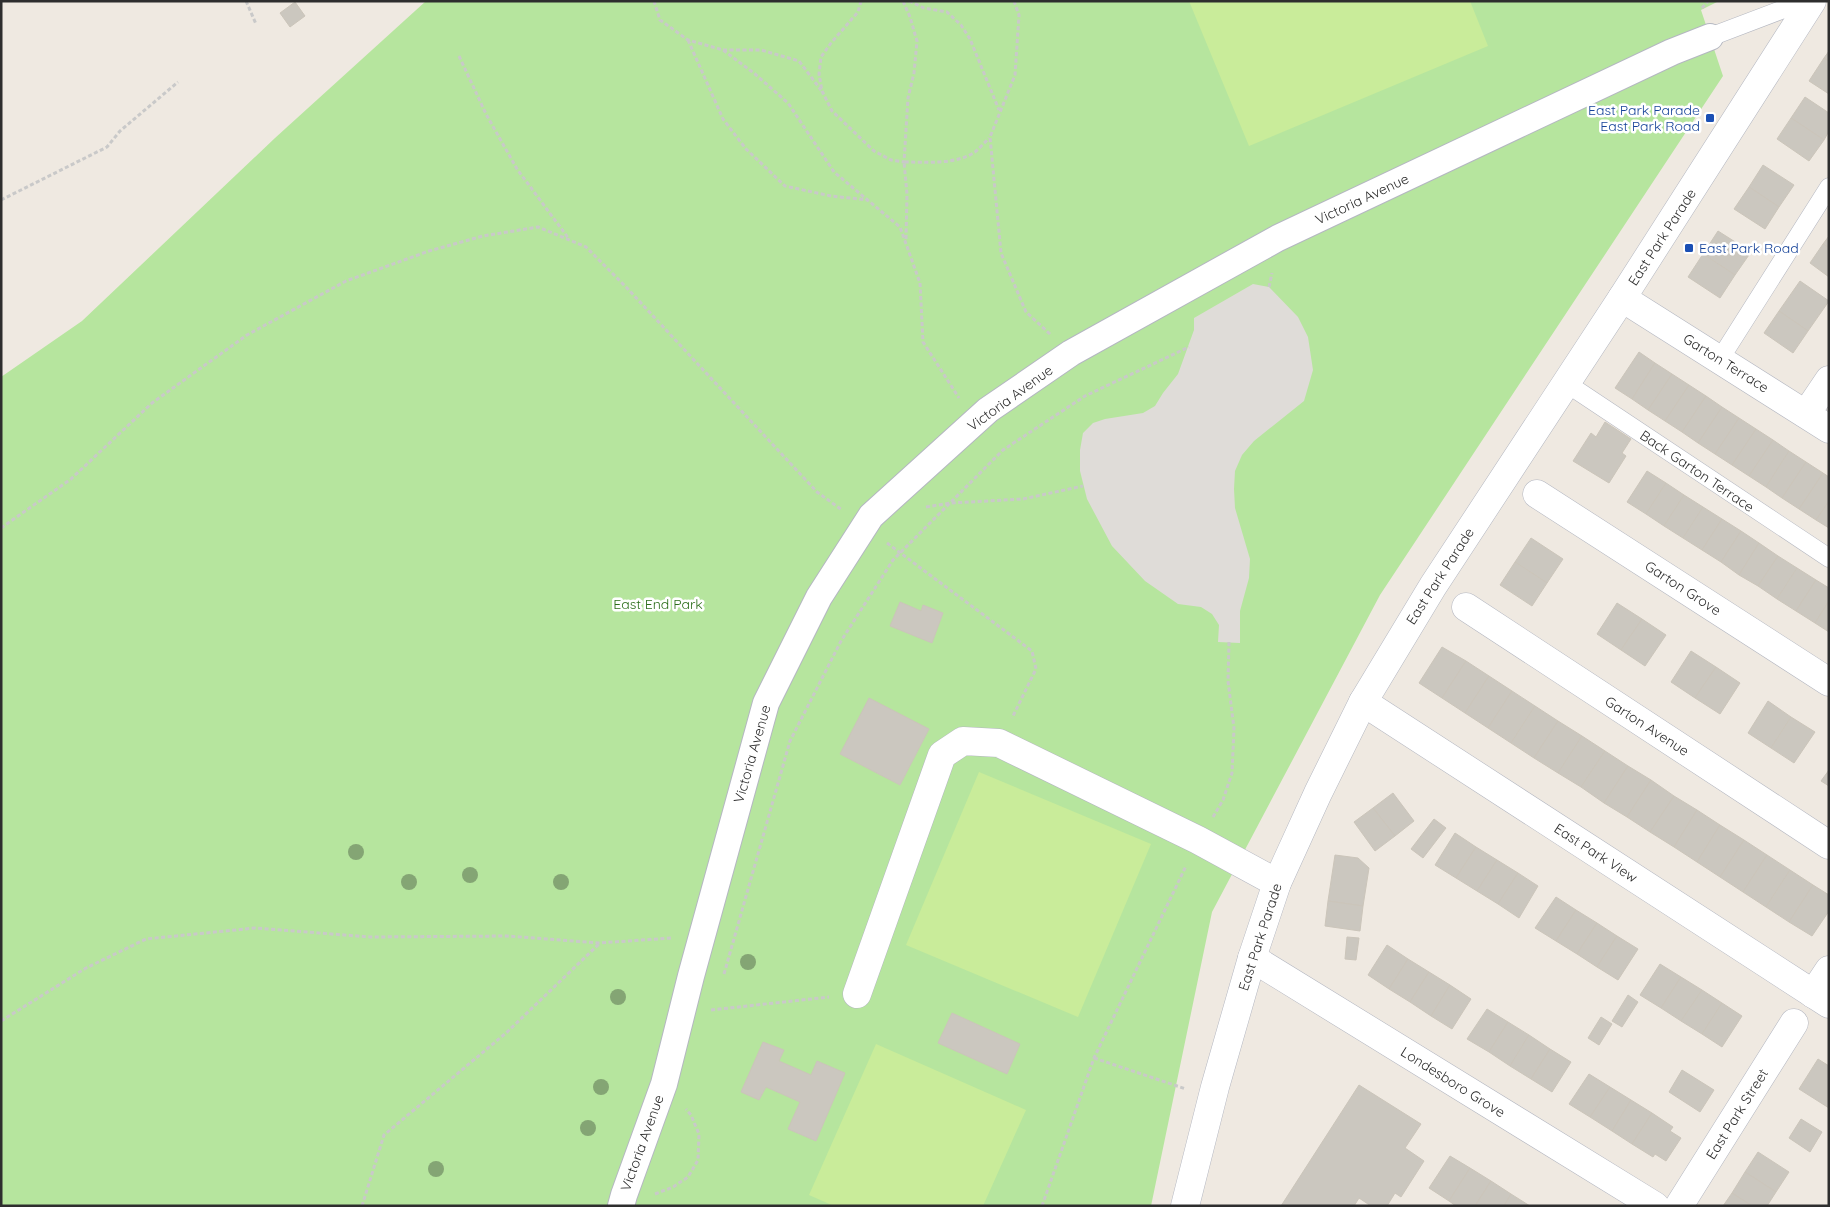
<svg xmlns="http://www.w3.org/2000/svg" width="1830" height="1207" font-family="Quicksand,sans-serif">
	<rect width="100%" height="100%" fill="#efe9e1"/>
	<!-- green -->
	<path fill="#b6e59e" d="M426,1H1719L1701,10L1723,76L1380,595L1212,912L1151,1206H1V377L82,321L275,138Z"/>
	<!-- pitch -->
	<g fill="#c9ec9a">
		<path d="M1189,1H1470L1488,46L1249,146Z"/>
		<path d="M979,772L1151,844L1078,1017L906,945Z"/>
		<path d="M876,1044L1026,1110L983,1206H834L809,1195Z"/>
	</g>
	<!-- plaza -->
	<path fill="#dfdcd8" d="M1253,284L1269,287L1298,317L1308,337L1313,370L1304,401L1254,441L1242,455L1235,471L1234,489L1235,508L1250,559L1249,578L1240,611V643L1218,642L1219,625L1212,614L1201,607L1178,604L1145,581L1112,546L1087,499L1080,471V450L1083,433L1093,423L1105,419L1143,413L1155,406L1163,393L1178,374L1194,330V318Z"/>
	<!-- building -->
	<g fill="#cbc7bf" stroke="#cbc5ba">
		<path d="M295,2L305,16L290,27L280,13Z"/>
		<path d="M1829,51V61L1824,58Z"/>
		<path d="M1824,58L1829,61V94L1809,81Z"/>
		<path d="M1805,97L1829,113V131L1824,140L1791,118Z"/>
		<path d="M1791,118L1824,140L1809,161L1777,139Z"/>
		<path d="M1763,165L1794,185L1779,207L1749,187Z"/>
		<path d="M1749,187L1779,207L1765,229L1734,209Z"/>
		<path d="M1718,231L1751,252L1735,275L1703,254Z"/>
		<path d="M1829,236V248L1823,244Z"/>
		<path d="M1823,244L1829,248V277L1810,263Z"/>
		<path d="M1703,254L1735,275L1720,298L1688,277Z"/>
		<path d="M1800,281L1829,301L1808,331L1779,311Z"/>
		<path d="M1779,311L1808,331L1793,353L1764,333Z"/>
		<path d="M1639,352L1655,363L1632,399L1615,388Z"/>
		<path d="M1655,363L1672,374L1648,410L1632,399Z"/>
		<path d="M1672,374L1689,385L1665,421L1648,410Z"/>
		<path d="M1689,385L1706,396L1682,432L1665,421Z"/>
		<path d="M1706,396L1722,407L1698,443L1682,432Z"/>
		<path d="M1722,407L1739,418L1715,454L1698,443Z"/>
		<path d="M1739,418L1756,429L1732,465L1715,454Z"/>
		<path d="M1605,422L1631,439L1622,453L1626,456L1609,483L1573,461L1591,433L1596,437Z"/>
		<path d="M1756,429L1773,440L1749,476L1732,465Z"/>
		<path d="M1773,440L1789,451L1766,487L1749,476Z"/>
		<path d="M1789,451L1806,462L1782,498L1766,487Z"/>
		<path d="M1806,462L1823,473L1799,509L1782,498Z"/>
		<path d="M1647,471L1666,483L1646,514L1627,502Z"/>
		<path d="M1823,473L1829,477V501L1816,520L1799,509Z"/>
		<path d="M1666,483L1684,495L1664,526L1646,514Z"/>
		<path d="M1684,495L1703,507L1683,538L1664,526Z"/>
		<path d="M1829,501V528L1816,520Z"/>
		<path d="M1703,507L1722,519L1702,550L1683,538Z"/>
		<path d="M1722,519L1741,531L1721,562L1702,550Z"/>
		<path d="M1741,531L1759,543L1739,575L1721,562Z"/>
		<path d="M1531,538L1563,559L1547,583L1515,562Z"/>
		<path d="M1759,543L1778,556L1758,586L1739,575Z"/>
		<path d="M1778,556L1797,568L1777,599L1758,586Z"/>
		<path d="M1515,562L1547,583L1532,606L1500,585Z"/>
		<path d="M1797,568L1816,580L1796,611L1777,599Z"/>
		<path d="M1816,580L1829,588V601L1815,623L1796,611Z"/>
		<path d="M1829,601V632L1815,623Z"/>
		<path d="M900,602L921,611L923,605L943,613L932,643L890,626Z"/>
		<path d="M1617,603L1642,619L1621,650L1597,634Z"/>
		<path d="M1642,619L1666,635L1645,666L1621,650Z"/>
		<path d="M1442,647L1466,661L1442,698L1419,683Z"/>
		<path d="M1691,651L1716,667L1695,698L1671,682Z"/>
		<path d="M1466,661L1489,676L1465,713L1442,698Z"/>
		<path d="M1716,667L1740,683L1720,714L1695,698Z"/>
		<path d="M1489,676L1512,691L1488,728L1465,713Z"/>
		<path d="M1512,691L1535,706L1511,743L1488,728Z"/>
		<path d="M869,698L929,729L900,785L840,754Z"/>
		<path d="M1768,701L1791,717L1771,748L1748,733Z"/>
		<path d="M1535,706L1558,721L1534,758L1511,743Z"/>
		<path d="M1791,717L1815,732L1794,763L1771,748Z"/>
		<path d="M1558,721L1582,736L1558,773L1534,758Z"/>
		<path d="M1582,736L1605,751L1581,787L1558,773Z"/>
		<path d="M1605,751L1628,766L1604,803L1581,787Z"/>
		<path d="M1628,766L1651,780L1627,817L1604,803Z"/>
		<path d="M1829,770V786L1821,781Z"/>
		<path d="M1651,780L1674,796L1650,832L1627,817Z"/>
		<path d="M1393,793L1414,821L1395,836L1373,808Z"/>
		<path d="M1674,796L1697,810L1674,847L1650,832Z"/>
		<path d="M1373,808L1395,836L1375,851L1354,822Z"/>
		<path d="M1697,810L1720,825L1697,862L1674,847Z"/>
		<path d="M1434,819L1446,828L1423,858L1411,849Z"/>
		<path d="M1720,825L1744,840L1720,877L1697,862Z"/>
		<path d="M1455,833L1476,847L1456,878L1435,865Z"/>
		<path d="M1744,840L1767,855L1743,892L1720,877Z"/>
		<path d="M1476,847L1497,860L1477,891L1456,878Z"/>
		<path d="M1335,855L1358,858L1369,868L1363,906L1328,901Z"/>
		<path d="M1767,855L1790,870L1766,907L1743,892Z"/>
		<path d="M1497,860L1518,873L1498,904L1477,891Z"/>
		<path d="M1790,870L1813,885L1789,922L1766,907Z"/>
		<path d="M1518,873L1538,886L1519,918L1498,904Z"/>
		<path d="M1813,885L1829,895V911L1812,936L1789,922Z"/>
		<path d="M1556,897L1576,910L1556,941L1535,928Z"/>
		<path d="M1328,901L1363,906L1360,931L1325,926Z"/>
		<path d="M1576,910L1597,923L1577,954L1556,941Z"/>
		<path d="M1597,923L1617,936L1597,967L1577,954Z"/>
		<path d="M1617,936L1638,949L1618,980L1597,967Z"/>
		<path d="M1347,937L1359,938L1356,960L1345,959Z"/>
		<path d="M1387,945L1408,959L1389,989L1368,975Z"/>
		<path d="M1408,959L1429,972L1410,1002L1389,989Z"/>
		<path d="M1660,964L1681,977L1661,1008L1640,995Z"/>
		<path d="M1429,972L1450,985L1431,1016L1410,1002Z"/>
		<path d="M1681,977L1702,990L1681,1021L1661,1008Z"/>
		<path d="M1450,985L1471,999L1452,1029L1431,1016Z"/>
		<path d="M1702,990L1722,1003L1702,1034L1681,1021Z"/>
		<path d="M1628,995L1638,1002L1622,1027L1612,1021Z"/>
		<path d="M1722,1003L1742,1016L1722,1047L1702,1034Z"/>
		<path d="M1487,1009L1508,1022L1489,1052L1467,1039Z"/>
		<path d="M952,1013L1020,1044L1007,1074L938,1043Z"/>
		<path d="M1601,1017L1612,1024L1599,1045L1588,1038Z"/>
		<path d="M1508,1022L1529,1035L1510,1066L1489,1052Z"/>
		<path d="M1529,1035L1550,1049L1531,1079L1510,1066Z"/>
		<path d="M763,1042L784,1050L779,1061L811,1075L817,1061L845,1073L816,1141L788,1129L800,1102L766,1087L759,1100L741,1092Z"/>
		<path d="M1550,1049L1571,1062L1552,1092L1531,1079Z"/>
		<path d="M1818,1059L1829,1066V1108L1799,1089Z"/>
		<path d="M1682,1070L1714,1090L1700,1112L1669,1092Z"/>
		<path d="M1589,1074L1610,1087L1590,1117L1569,1104Z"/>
		<path d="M1359,1085L1421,1124L1405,1148L1424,1161L1401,1197L1395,1193L1387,1206H1371L1359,1198L1354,1206H1281Z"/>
		<path d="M1610,1087L1631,1100L1612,1131L1590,1117Z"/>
		<path d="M1631,1100L1652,1113L1632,1144L1612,1131Z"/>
		<path d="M1652,1113L1673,1127L1670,1131L1681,1138L1666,1161L1655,1154L1653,1157L1632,1144Z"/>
		<path d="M1801,1119L1822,1132L1810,1152L1789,1138Z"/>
		<path d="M1758,1152L1789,1172L1776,1192L1745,1172Z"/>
		<path d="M1450,1156L1470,1168L1449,1201L1429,1188Z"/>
		<path d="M1470,1168L1491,1181L1475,1206H1456L1449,1201Z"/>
		<path d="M1745,1172L1776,1192L1767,1206H1752L1732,1193Z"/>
		<path d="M1491,1181L1511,1194L1504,1206H1475Z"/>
		<path d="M1732,1193L1752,1206H1723Z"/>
		<path d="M1511,1194L1530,1206H1504Z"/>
	</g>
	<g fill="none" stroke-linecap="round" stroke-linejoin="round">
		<defs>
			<g id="service">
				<path d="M1710,37L1805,1"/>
				<path d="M1720,359L1829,187"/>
				<path d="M1566,383L1829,558"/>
			</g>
			<path id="pedestrian" d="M621,1206L624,1195L664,1084L691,976L766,703L819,597L871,516L988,410L1071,353L1278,238L1672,52L1710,37"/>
			<g id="minor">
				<path d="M1622,298L1829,429"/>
				<path d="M1806,414L1829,380"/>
				<path d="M1537,494L1829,682"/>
				<path d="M1466,607L1829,845"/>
				<path d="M1363,702L1829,1004"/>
				<path d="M1252,958L1655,1206"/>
				<path d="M857,994L942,755L963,741L999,743L1198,840L1277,883"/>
				<path d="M1813,994L1829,970"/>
				<path d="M1679,1206L1794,1023"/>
			</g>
			<path id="tertiary" d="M1185,1206L1215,1087L1252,958L1277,883L1318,793L1363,702L1433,586L1622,298L1812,1"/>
		</defs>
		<!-- service casing -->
		<use href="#service" stroke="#b4b7c1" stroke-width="19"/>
		<!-- pedestrian casing -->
		<use href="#pedestrian" stroke="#b4b7c1" stroke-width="28"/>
		<!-- minor casing -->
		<use href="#minor" stroke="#b4b7c1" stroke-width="29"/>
		<!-- tertiary casing -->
		<use href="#tertiary" stroke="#b4b7c1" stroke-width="29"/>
		<!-- path -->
		<g stroke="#c9c9c9" stroke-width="3" stroke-dasharray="4 2.5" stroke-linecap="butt">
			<path d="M246,1L256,24"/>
			<path d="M654,1L660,20L688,40L723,50L755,74L788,103L834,172L900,227L920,283L923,342L959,398"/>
			<path d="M861,1L858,12L831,43L821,57L819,74L822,91L832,111L874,151L891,160L904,162L908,98L914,73L917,41L910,17L903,1"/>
			<path d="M909,1L924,8L947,12L961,25L970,39L999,110"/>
			<path d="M1014,1L1019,15L1015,75L990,137L1001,253L1026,312L1050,334"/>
			<path d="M1702,8L1708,1"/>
			<path d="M688,40L723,119L746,149L785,186L831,196L868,200"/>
			<path d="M723,50H761L799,61L821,90"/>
			<path d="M459,56L486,114L517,169L569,239"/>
			<path d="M1,200L107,147L120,131L178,82"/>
			<path d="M906,239L907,194L904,162C927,162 955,165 975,152C980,148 985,142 989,138"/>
			<path d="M1269,287L1272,273"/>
			<path d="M926,507L951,503L1023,499L1083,486"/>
			<path d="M1,528L71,479L152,403L247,335L346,281L429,251L483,236L538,227L586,247L626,287L817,492L842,510"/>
			<path d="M887,543L1032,651L1036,669L1012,718"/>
			<path d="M1213,817L1223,800L1232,773L1234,728L1228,681L1229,642"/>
			<path d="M724,974L790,741L841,641L893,560L1003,450L1085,396L1189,347"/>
			<path d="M711,1010L829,997"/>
			<path d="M1,1021L86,968L146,939L255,928L370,937L507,936L599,943L671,938"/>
			<path d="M1094,1058L1186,1089"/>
			<path d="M655,1194L673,1187L688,1177L698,1160L699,1134L691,1115L686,1109"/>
			<path d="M362,1206L384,1135L506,1033L599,944"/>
			<path d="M1042,1206L1094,1058L1186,866"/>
		</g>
		<!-- service -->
		<use href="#service" stroke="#fff" stroke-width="18"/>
		<!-- pedestrian -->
		<use href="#pedestrian" stroke="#fff" stroke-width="26"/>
		<!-- minor -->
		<use href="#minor" stroke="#fff" stroke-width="28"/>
		<!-- tertiary -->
		<use href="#tertiary" stroke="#fff" stroke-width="28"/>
	</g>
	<!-- trees -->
	<g fill="#84a574">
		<circle cx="356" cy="852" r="8"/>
		<circle cx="470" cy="875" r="8"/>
		<circle cx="409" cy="882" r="8"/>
		<circle cx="561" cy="882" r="8"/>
		<circle cx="748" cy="962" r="8"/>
		<circle cx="618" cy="997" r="8"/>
		<circle cx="601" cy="1087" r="8"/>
		<circle cx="588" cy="1128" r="8"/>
		<circle cx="436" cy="1169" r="8"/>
	</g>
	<!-- markers -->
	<g fill="#1a4fb4" stroke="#fff" stroke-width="2">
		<rect x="1705" y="113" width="10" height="10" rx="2.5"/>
		<rect x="1684" y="243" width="10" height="10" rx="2.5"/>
	</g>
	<g text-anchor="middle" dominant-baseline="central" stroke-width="5" stroke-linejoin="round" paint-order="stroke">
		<!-- transit labels -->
		<g font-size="14" fill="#164399" stroke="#fff" text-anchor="end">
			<text x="1700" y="110">East Park Parade<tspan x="1700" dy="16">East Park Road</tspan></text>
			<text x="1699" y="248" text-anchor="start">East Park Road</text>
		</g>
		<!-- street labels -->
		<g font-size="14" fill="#2e2e2e" stroke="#fff">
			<text transform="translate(1362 199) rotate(-25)">Victoria Avenue</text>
			<text transform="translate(1662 237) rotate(-57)">East Park Parade</text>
			<text transform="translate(1726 363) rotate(32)">Garton Terrace</text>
			<text transform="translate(1010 398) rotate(-36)">Victoria Avenue</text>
			<text transform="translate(1697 471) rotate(34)">Back Garton Terrace</text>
			<text transform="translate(1440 576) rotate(-57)">East Park Parade</text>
			<text transform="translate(1683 588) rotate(33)">Garton Grove</text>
			<text transform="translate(1647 726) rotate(33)">Garton Avenue</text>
			<text transform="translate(752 754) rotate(-74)">Victoria Avenue</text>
			<text transform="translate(1596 853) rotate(33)">East Park View</text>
			<text transform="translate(1260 937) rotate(-72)">East Park Parade</text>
			<text transform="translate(1453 1082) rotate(32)">Londesboro Grove</text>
			<text transform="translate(1737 1114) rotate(-58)">East Park Street</text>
			<text transform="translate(642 1143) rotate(-70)">Victoria Avenue</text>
		</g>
		<!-- park labels -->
		<g font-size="14" fill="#2c6e1b" stroke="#fff">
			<text x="658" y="604">East End Park</text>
		</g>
	</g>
	<!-- border -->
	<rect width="1830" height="1207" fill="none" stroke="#2e2e2e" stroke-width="5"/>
</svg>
